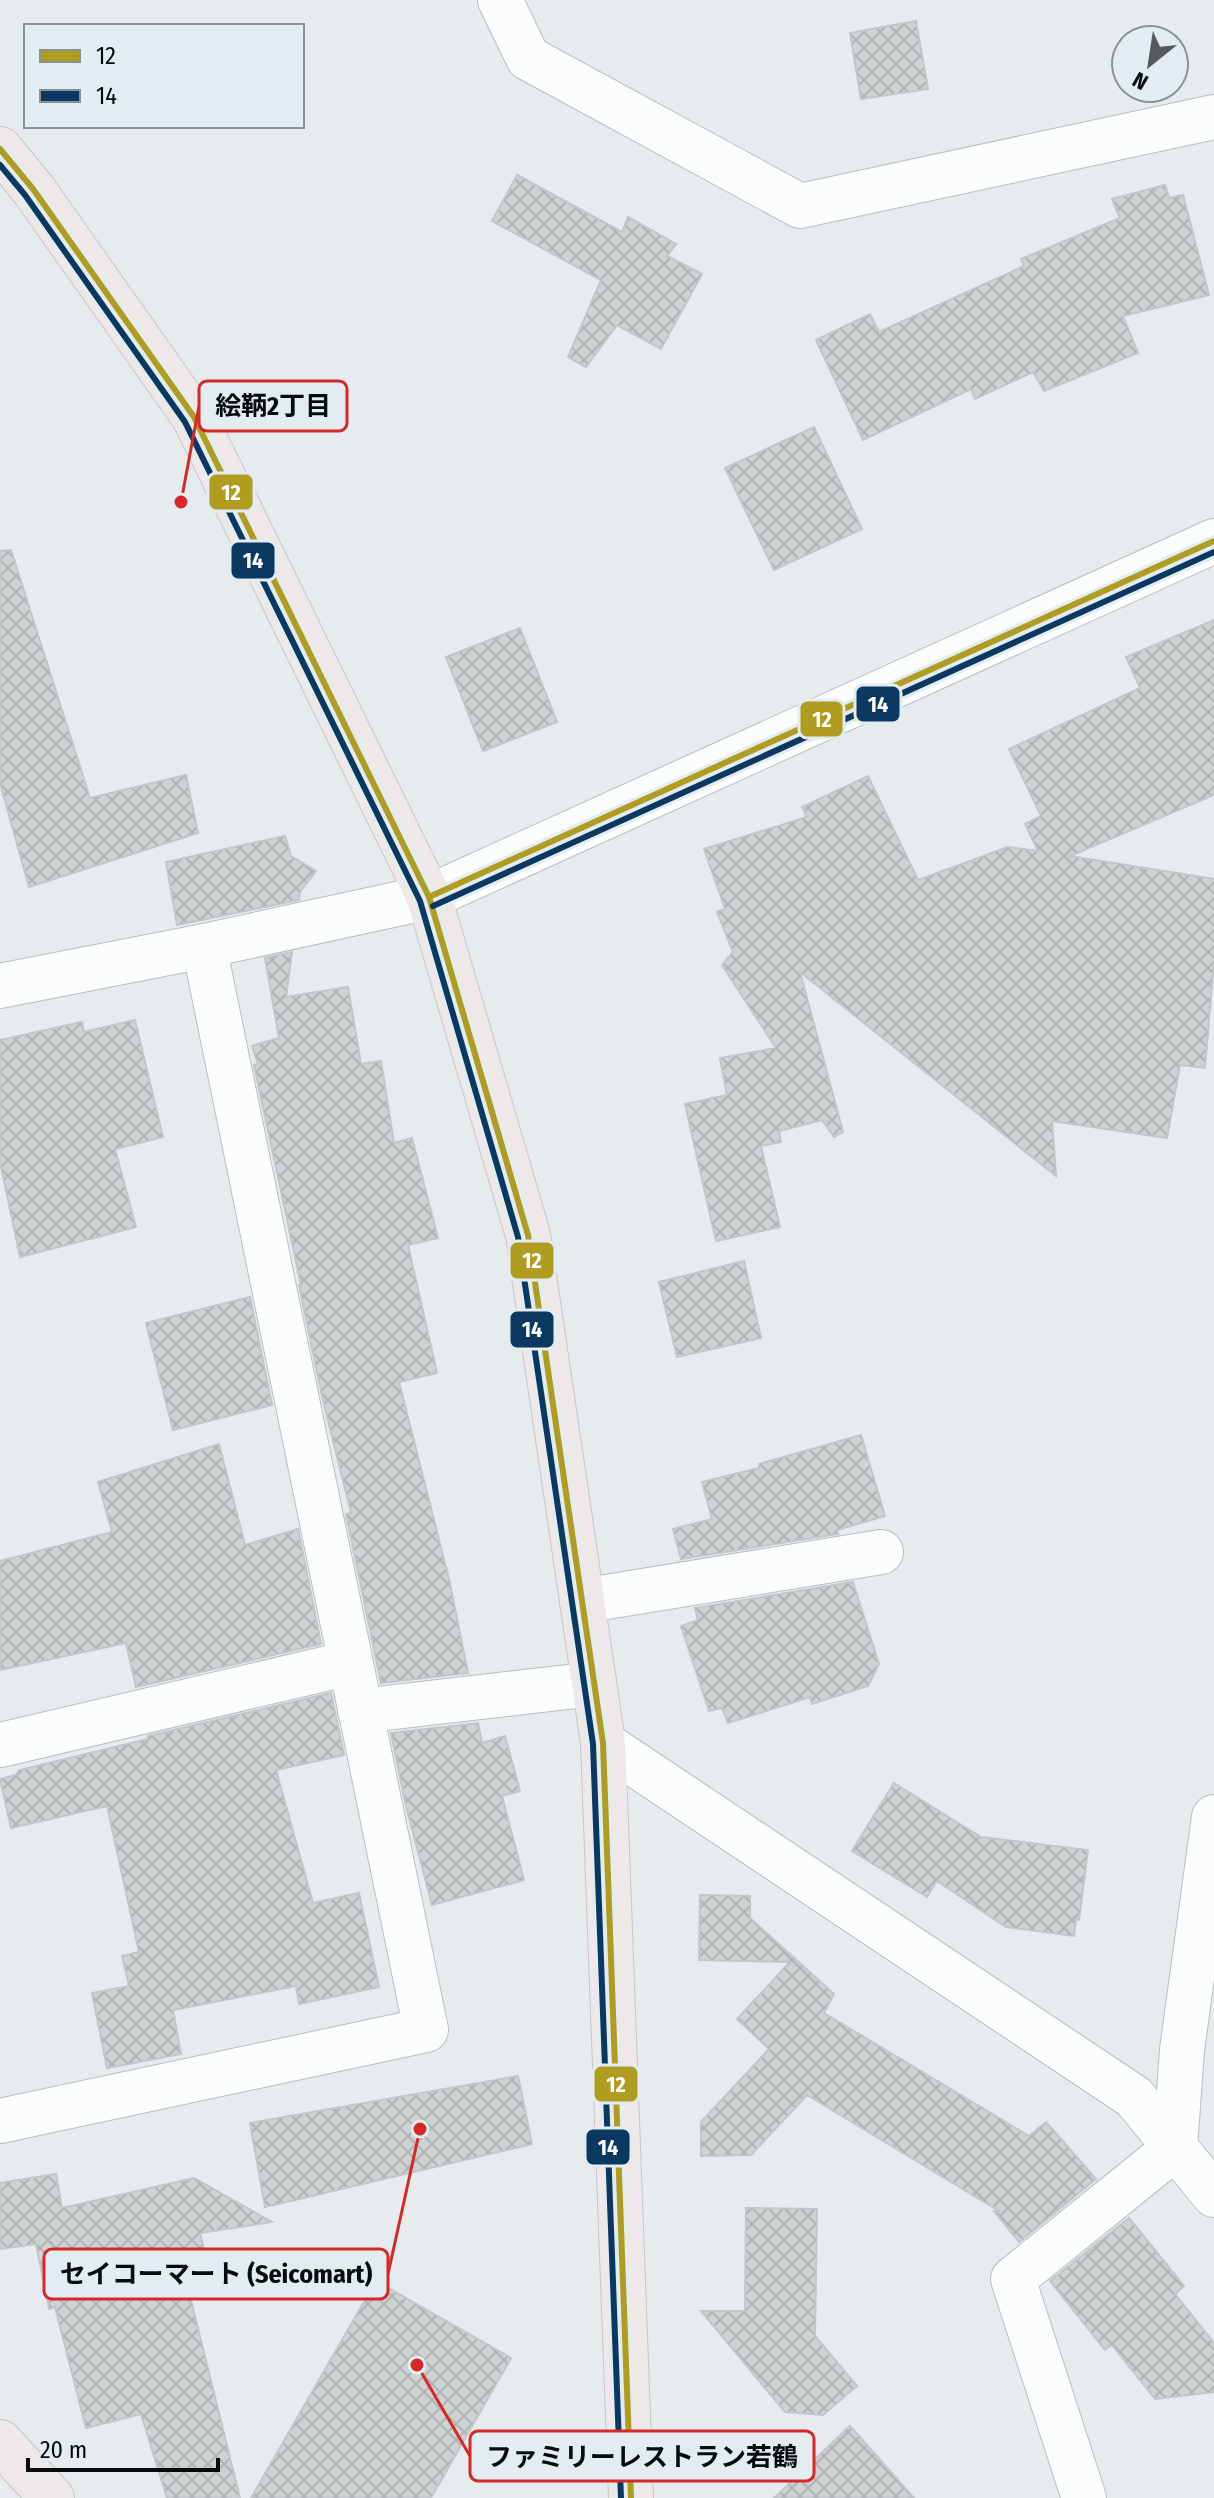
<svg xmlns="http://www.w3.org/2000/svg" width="1214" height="2498" font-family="'Fira Sans Condensed','Noto Sans JP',sans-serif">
	<defs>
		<pattern id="building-cross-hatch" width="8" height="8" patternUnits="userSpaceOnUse" patternTransform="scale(2)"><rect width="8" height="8" fill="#ced2d3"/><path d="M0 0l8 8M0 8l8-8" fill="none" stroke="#b0b3b4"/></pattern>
	</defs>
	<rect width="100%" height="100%" fill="#e6ebee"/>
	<!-- building -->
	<g fill="url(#building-cross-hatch)" stroke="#c2c6c8" stroke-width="2">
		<path d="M916,21L928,89L861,99L850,33Z"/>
		<path d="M517,175L622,232L628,217L676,244L667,256L702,274L661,349L617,325L586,367L568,357L601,280L492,221Z"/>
		<path d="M1165,185L1169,198L1183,195L1209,295L1123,316L1138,353L1044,391L1033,372L975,399L971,389L863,440L816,340L870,314L879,332L1024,266L1021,259L1120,218L1112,199Z"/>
		<path d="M814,427L862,529L774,570L725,468Z"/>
		<path d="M11,550L90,798L186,775L198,833L29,887L0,783V551Z"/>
		<path d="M1214,620V795L1070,856L1214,879V960L1205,1068L1180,1065L1167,1138L1052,1121L1056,1176L800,972L843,1132L834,1137L822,1120L779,1131L781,1142L761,1146L780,1227L716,1241L685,1104L727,1095L720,1058L776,1048L722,965L733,952L717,912L725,909L704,849L807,817L802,807L868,776L918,880L1008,847L1038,851L1025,824L1041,816L1009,749L1140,688L1126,657Z"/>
		<path d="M520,628L557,722L483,751L446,657Z"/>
		<path d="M285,836L291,856L316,871L300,892L299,900L177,925L166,862Z"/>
		<path d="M292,952L286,997L348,987L361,1064L381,1061L394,1143L412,1138L438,1238L408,1245L437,1373L399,1382L449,1579L468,1673L381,1683L346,1514L351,1513L322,1396L299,1285H301L254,1065L258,1064L252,1046L279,1038L265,958Z"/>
		<path d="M135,1020L163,1137L115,1149L136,1227L20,1257L0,1162V1040L82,1022L84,1032Z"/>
		<path d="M744,1261L761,1338L677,1357L659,1282Z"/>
		<path d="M250,1297L272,1405L173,1430L146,1323Z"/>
		<path d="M861,1435L885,1516L837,1530L838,1534L681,1559L673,1529L712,1519L702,1482L759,1468V1464Z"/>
		<path d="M219,1444L245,1545L298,1529L321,1644L136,1687L126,1643L0,1670V1561L112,1532L98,1482Z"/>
		<path d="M853,1582L879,1664L868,1686L812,1704L810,1697L728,1723L722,1708L709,1711L681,1626L698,1620L695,1608Z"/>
		<path d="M331,1693L344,1755L276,1770L313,1903L359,1893L379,1987L299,2004L296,1986L173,2010L181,2054L107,2068L92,1993L129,1986L122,1956L139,1952L107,1806L11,1828L0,1779L16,1775L19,1770L148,1739V1736Z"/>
		<path d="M478,1723L482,1743L505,1736L520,1791L502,1796L524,1880L432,1905L406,1806L391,1733Z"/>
		<path d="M894,1783L981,1837L1088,1850L1079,1920L1076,1919L1074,1936L1006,1927L937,1881L927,1897L852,1851Z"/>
		<path d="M700,1895L750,1896V1918L834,1994L824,2013L1029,2136L1046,2122L1096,2179L1019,2242L994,2211H999L807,2095L751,2155L701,2156V2122L769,2049L737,2019L790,1962L699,1960Z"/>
		<path d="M518,2076L532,2144L265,2207L250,2123Z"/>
		<path d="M56,2174L62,2208L194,2178L272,2222L200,2233L210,2274L186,2280L240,2498H167L141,2414L86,2428L55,2307L49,2309L36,2244L0,2249V2183Z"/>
		<path d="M746,2208L817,2209L815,2336L857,2386L823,2415L785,2412L701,2311H745Z"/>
		<path d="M1129,2218L1184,2286L1175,2294L1214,2343V2392L1155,2399L1112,2345L1105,2350L1050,2281Z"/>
		<path d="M376,2281L511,2358L431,2498H251Z"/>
		<path d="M850,2426L914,2498H774Z"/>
	</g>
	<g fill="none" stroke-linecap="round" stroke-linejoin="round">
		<defs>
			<g id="minor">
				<path d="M500,0L528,58L800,206L1214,117"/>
				<path d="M0,986L204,946L429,897L1214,541"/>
				<path d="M582,1601L881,1552"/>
				<path d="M360,1711L594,1684"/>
				<path d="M603,1743L1134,2097L1214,2195"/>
				<path d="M0,1745L350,1663"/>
				<path d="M0,2121L426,2030L204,946"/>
				<path d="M1084,2498L1013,2279L1175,2148L1182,2050L1214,1817"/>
			</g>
			<g id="major">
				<path d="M0,149L33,189L194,417L429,897L528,1235L603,1743L631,2498"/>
				<path d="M0,2442L52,2498"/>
			</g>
		</defs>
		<!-- minor casing -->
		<use href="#minor" stroke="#bbbec1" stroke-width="46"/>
		<!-- major casing -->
		<use href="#major" stroke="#c5c7c8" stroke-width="46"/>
		<!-- minor -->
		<use href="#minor" stroke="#fbfcfc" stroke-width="44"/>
		<!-- major -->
		<use href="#major" stroke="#efe8e8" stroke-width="44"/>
		<defs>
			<g id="bus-1">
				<path d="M0,149L33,189L194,417L429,897L528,1235L603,1743L631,2498"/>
				<path d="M429,897L1214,541"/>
			</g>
			<g id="bus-2">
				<path d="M0,165L25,195L185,422L420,901L518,1237L593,1744L621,2498"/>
				<path d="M433,906L1214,552"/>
			</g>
		</defs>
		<!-- bus-1 casing -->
		<use href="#bus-1" stroke="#e2ecf1" stroke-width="12"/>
		<!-- bus-2 casing -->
		<use href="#bus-2" stroke="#e2ecf1" stroke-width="12"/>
		<!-- bus-1 -->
		<use href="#bus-1" stroke="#af9c20" stroke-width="6"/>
		<!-- bus-2 -->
		<use href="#bus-2" stroke="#0b3861" stroke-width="6"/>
	</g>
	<!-- callouts -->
	<path fill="none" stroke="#d62828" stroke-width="3" d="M181 502L199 406M420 2129L388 2274M417 2365L470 2456"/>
	<g fill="#d62828" stroke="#e2ecf1" stroke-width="3">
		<circle cx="181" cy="502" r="8"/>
		<circle cx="420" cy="2129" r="8"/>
		<circle cx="417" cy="2365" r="8"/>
	</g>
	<g fill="#e2ecf1" stroke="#d62828" stroke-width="3">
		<rect x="199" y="381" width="148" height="50" rx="8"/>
		<rect x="44" y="2249" width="344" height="50" rx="8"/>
		<rect x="470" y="2431" width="344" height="50" rx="8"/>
	</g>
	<g font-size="26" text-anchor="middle" font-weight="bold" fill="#090c0d">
		<text x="273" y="415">絵鞆2丁目</text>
		<text x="216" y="2283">セイコーマート (Seicomart)</text>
		<text x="642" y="2466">ファミリーレストラン若鶴</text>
	</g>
	<g stroke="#e2ecf1" stroke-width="3">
		<rect x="208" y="473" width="46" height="38" rx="8" fill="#af9c20"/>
		<rect x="230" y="541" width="46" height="39" rx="8" fill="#0b3861"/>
		<rect x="855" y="685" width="46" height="38" rx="8" fill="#0b3861"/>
		<rect x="799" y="700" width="45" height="38" rx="8" fill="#af9c20"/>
		<rect x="509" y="1241" width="46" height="39" rx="8" fill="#af9c20"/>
		<rect x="509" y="1310" width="46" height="39" rx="8" fill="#0b3861"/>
		<rect x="593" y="2065" width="46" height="38" rx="8" fill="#af9c20"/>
		<rect x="585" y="2128" width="46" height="38" rx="8" fill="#0b3861"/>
	</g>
	<g font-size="22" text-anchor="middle" font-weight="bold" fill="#fff">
		<text x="231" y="500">12</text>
		<text x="253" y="568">14</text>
		<text x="878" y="712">14</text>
		<text x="822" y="727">12</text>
		<text x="532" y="1268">12</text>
		<text x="532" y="1337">14</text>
		<text x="616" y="2092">12</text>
		<text x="608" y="2155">14</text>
	</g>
	<!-- legend -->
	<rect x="24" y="24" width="280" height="104" fill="#e2ecf1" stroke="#8b9296" stroke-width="2"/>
	<rect x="40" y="50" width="40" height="12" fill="#af9c20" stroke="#8b9296" stroke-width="2"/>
	<text x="96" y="64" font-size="24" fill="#090c0d">12</text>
	<rect x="40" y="90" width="40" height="12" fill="#0b3861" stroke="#8b9296" stroke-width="2"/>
	<text x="96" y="104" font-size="24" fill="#090c0d">14</text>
	<!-- north arrow -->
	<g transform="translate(1150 64) rotate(210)"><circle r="38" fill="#e2ecf1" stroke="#8b9296" stroke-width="2"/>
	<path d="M0-6L14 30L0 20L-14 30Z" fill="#565a5c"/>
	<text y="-12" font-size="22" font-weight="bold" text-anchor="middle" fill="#090c0d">N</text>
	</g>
	<!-- scale -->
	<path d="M28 2458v12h190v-12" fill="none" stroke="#090c0d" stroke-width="4"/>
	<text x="40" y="2458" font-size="24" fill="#090c0d" stroke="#e2ecf1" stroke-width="6" paint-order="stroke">20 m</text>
</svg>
